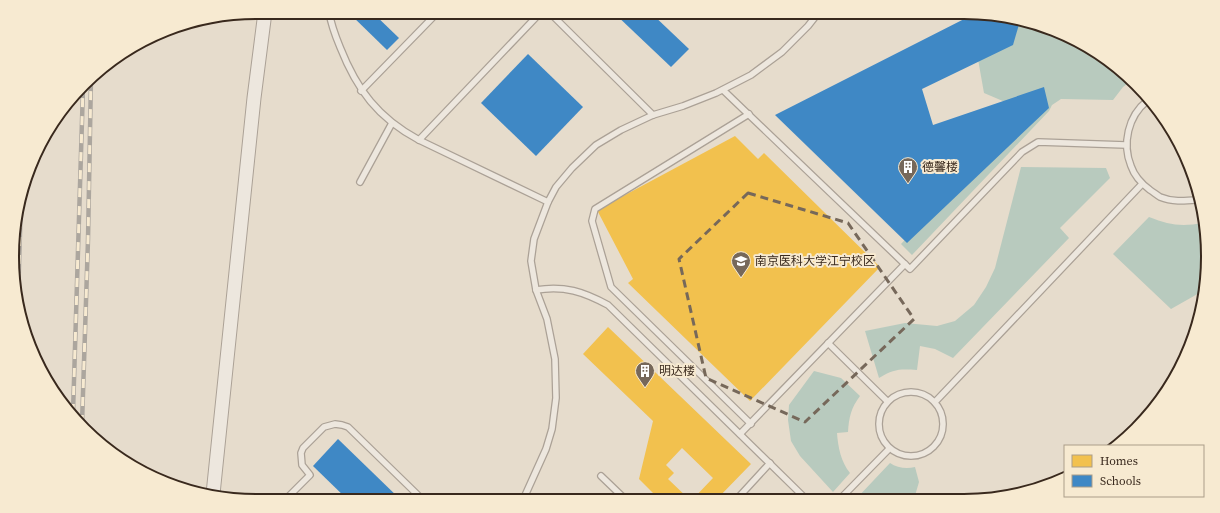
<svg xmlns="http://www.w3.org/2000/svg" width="1220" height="513" font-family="'Source Serif 4','Noto Sans SC',serif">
	<rect width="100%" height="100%" fill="#e6dccc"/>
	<!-- water -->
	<g fill="#b8cabe">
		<path d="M984,15L1042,25L1125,73L1131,81L1123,87L1113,100L1061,99L1052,105L1049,111L912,255L901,244L1026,111L984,93L976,48L991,37Z"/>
		<path d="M1021,167L1106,168L1110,178L1060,228L1069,238L953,358L935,349L920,346L917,370C899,369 894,369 879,378L865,331L905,323L937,326L955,321L974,305L986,287L995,268Z"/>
		<path d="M1149,217C1169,225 1181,227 1203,223L1207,241L1201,292L1171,309L1113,254Z"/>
		<path d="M814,371L841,378L860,396C851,408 849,417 848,432L837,433C838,447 841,462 850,473L833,492L800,456L791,441L788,420L789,405Z"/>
		<path d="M890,463C897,468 907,469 915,467L919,482L914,499H856Z"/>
	</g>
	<!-- homes -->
	<g fill="#f2c14e">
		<path d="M735,136L758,159L764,153L880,267L750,401L628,283L633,279L597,210Z"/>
		<path d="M608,327L751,464L716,500H692L713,478L682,448L666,465L674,473L668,479L690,500H660L639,479L653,421L583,354Z"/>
	</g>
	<!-- schools -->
	<g fill="#3f88c5">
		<path d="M348,12H372L399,38L387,50Z"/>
		<path d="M413,12H423L418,17Z"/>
		<path d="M613,12H650L689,49L671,67Z"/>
		<path d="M974,14L1020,21L1013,45L922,89L933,125L1044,87L1049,108L907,243L775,115Z"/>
		<path d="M528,54L583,107L536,156L481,103Z"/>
		<path d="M338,439L402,501H349L313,466Z"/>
	</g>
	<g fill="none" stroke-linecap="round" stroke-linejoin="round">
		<defs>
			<g id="service">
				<path d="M329,12C331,24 335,35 340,47C357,90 378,118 419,140L548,202"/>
				<path d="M549,12L653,115"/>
				<path d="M723,90L910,269L1022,152L1038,142L1126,145"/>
				<path d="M361,91L438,12"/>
				<path d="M1147,101C1128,116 1122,144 1131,166C1134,175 1142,184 1150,190C1153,192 1157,195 1160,197C1172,202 1184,201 1197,200"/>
				<path d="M749,114L595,209L592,221L611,287L751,424"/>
				<path d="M419,140L541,12"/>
				<path d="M360,182L392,123"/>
				<path d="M536,290C564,285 584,292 608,305L806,499"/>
				<path d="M828,343L887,401"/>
				<circle cx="911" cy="424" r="32"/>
				<path d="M935,402L1142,184"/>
				<path d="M740,434L905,264"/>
				<path d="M601,476L626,500"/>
				<path d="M840,499L889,449"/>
				<path d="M523,500L546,449L552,429L556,398L555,359L547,319L536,290L531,261L534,239L548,202L556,187L572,168L596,145L621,130L653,115L683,106L716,93L751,75L782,52L808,26L819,12"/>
				<path d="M736,500L770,463"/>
				<path d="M284,501L310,475L302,465L301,453L303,448L324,427L335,424L342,425L348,427L424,501"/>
			</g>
			<path id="tertiary" d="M213,494L254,98L265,12"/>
		</defs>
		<!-- service casing -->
		<use href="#service" stroke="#aba196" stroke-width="8"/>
		<!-- tertiary casing -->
		<use href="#tertiary" stroke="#aba196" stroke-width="15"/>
		<!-- service -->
		<use href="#service" stroke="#ede7de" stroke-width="5.5"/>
		<!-- tertiary -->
		<use href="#tertiary" stroke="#ede7de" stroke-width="13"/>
		<defs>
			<g id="rail">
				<path d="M18,300L21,198"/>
				<path d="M73,413L83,88"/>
				<path d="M82,424L88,240L91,78"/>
			</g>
		</defs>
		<!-- rail casing -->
		<use href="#rail" stroke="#aca69e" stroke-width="4.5"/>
		<!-- rail -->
		<use href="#rail" stroke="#f7ead1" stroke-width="3" stroke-dasharray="9" stroke-linecap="butt"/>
	</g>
	<!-- marked area -->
	<path fill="none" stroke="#76685a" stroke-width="3" stroke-dasharray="8 5" stroke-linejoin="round" d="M748,193L848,223L914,319L805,422L706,378L679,259Z"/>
	<!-- icons -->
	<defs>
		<symbol id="building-pin" viewBox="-11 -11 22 30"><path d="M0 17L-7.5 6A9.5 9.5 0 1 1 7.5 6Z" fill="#76685a" stroke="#f7ead1"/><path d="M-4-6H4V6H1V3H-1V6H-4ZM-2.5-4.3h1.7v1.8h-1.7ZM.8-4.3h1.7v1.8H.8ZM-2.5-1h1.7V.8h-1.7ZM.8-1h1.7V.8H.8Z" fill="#fff"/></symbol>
		<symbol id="university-pin" viewBox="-11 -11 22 30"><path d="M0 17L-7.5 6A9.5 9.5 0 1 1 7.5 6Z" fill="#76685a" stroke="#f7ead1"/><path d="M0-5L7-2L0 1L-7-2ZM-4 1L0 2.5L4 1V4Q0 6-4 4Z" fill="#fff"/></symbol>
	</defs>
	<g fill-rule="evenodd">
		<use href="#building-pin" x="897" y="156" width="22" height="30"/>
		<use href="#university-pin" x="730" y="250" width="22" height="30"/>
		<use href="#building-pin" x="634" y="360" width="22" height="30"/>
	</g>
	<g text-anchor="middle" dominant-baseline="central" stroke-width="4" stroke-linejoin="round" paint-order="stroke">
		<!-- poi labels -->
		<g font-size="12" fill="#39291d" stroke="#f7ead1" text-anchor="start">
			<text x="922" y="167">德馨楼</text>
			<text x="755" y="261">南京医科大学江宁校区</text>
			<text x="659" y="371">明达楼</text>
		</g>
	</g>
	<!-- crop -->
	<path d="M0 0H1220V513H0ZM256 19H964A237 237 0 0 1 1201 256V257A237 237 0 0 1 964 494H256A237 237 0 0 1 19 257V256A237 237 0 0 1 256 19Z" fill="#f7ead1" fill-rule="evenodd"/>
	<path fill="none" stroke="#39291d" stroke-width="2" d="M256 19H964A237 237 0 0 1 1201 256V257A237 237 0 0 1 964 494H256A237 237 0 0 1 19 257V256A237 237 0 0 1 256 19Z"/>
	<!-- legend -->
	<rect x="1064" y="445" width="140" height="52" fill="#f7ead1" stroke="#ab9d89"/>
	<rect x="1072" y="455" width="20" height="12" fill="#f2c14e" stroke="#ab9d89"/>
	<text x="1100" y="465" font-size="12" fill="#39291d">Homes</text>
	<rect x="1072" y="475" width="20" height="12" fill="#3f88c5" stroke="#ab9d89"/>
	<text x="1100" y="485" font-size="12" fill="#39291d">Schools</text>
</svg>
